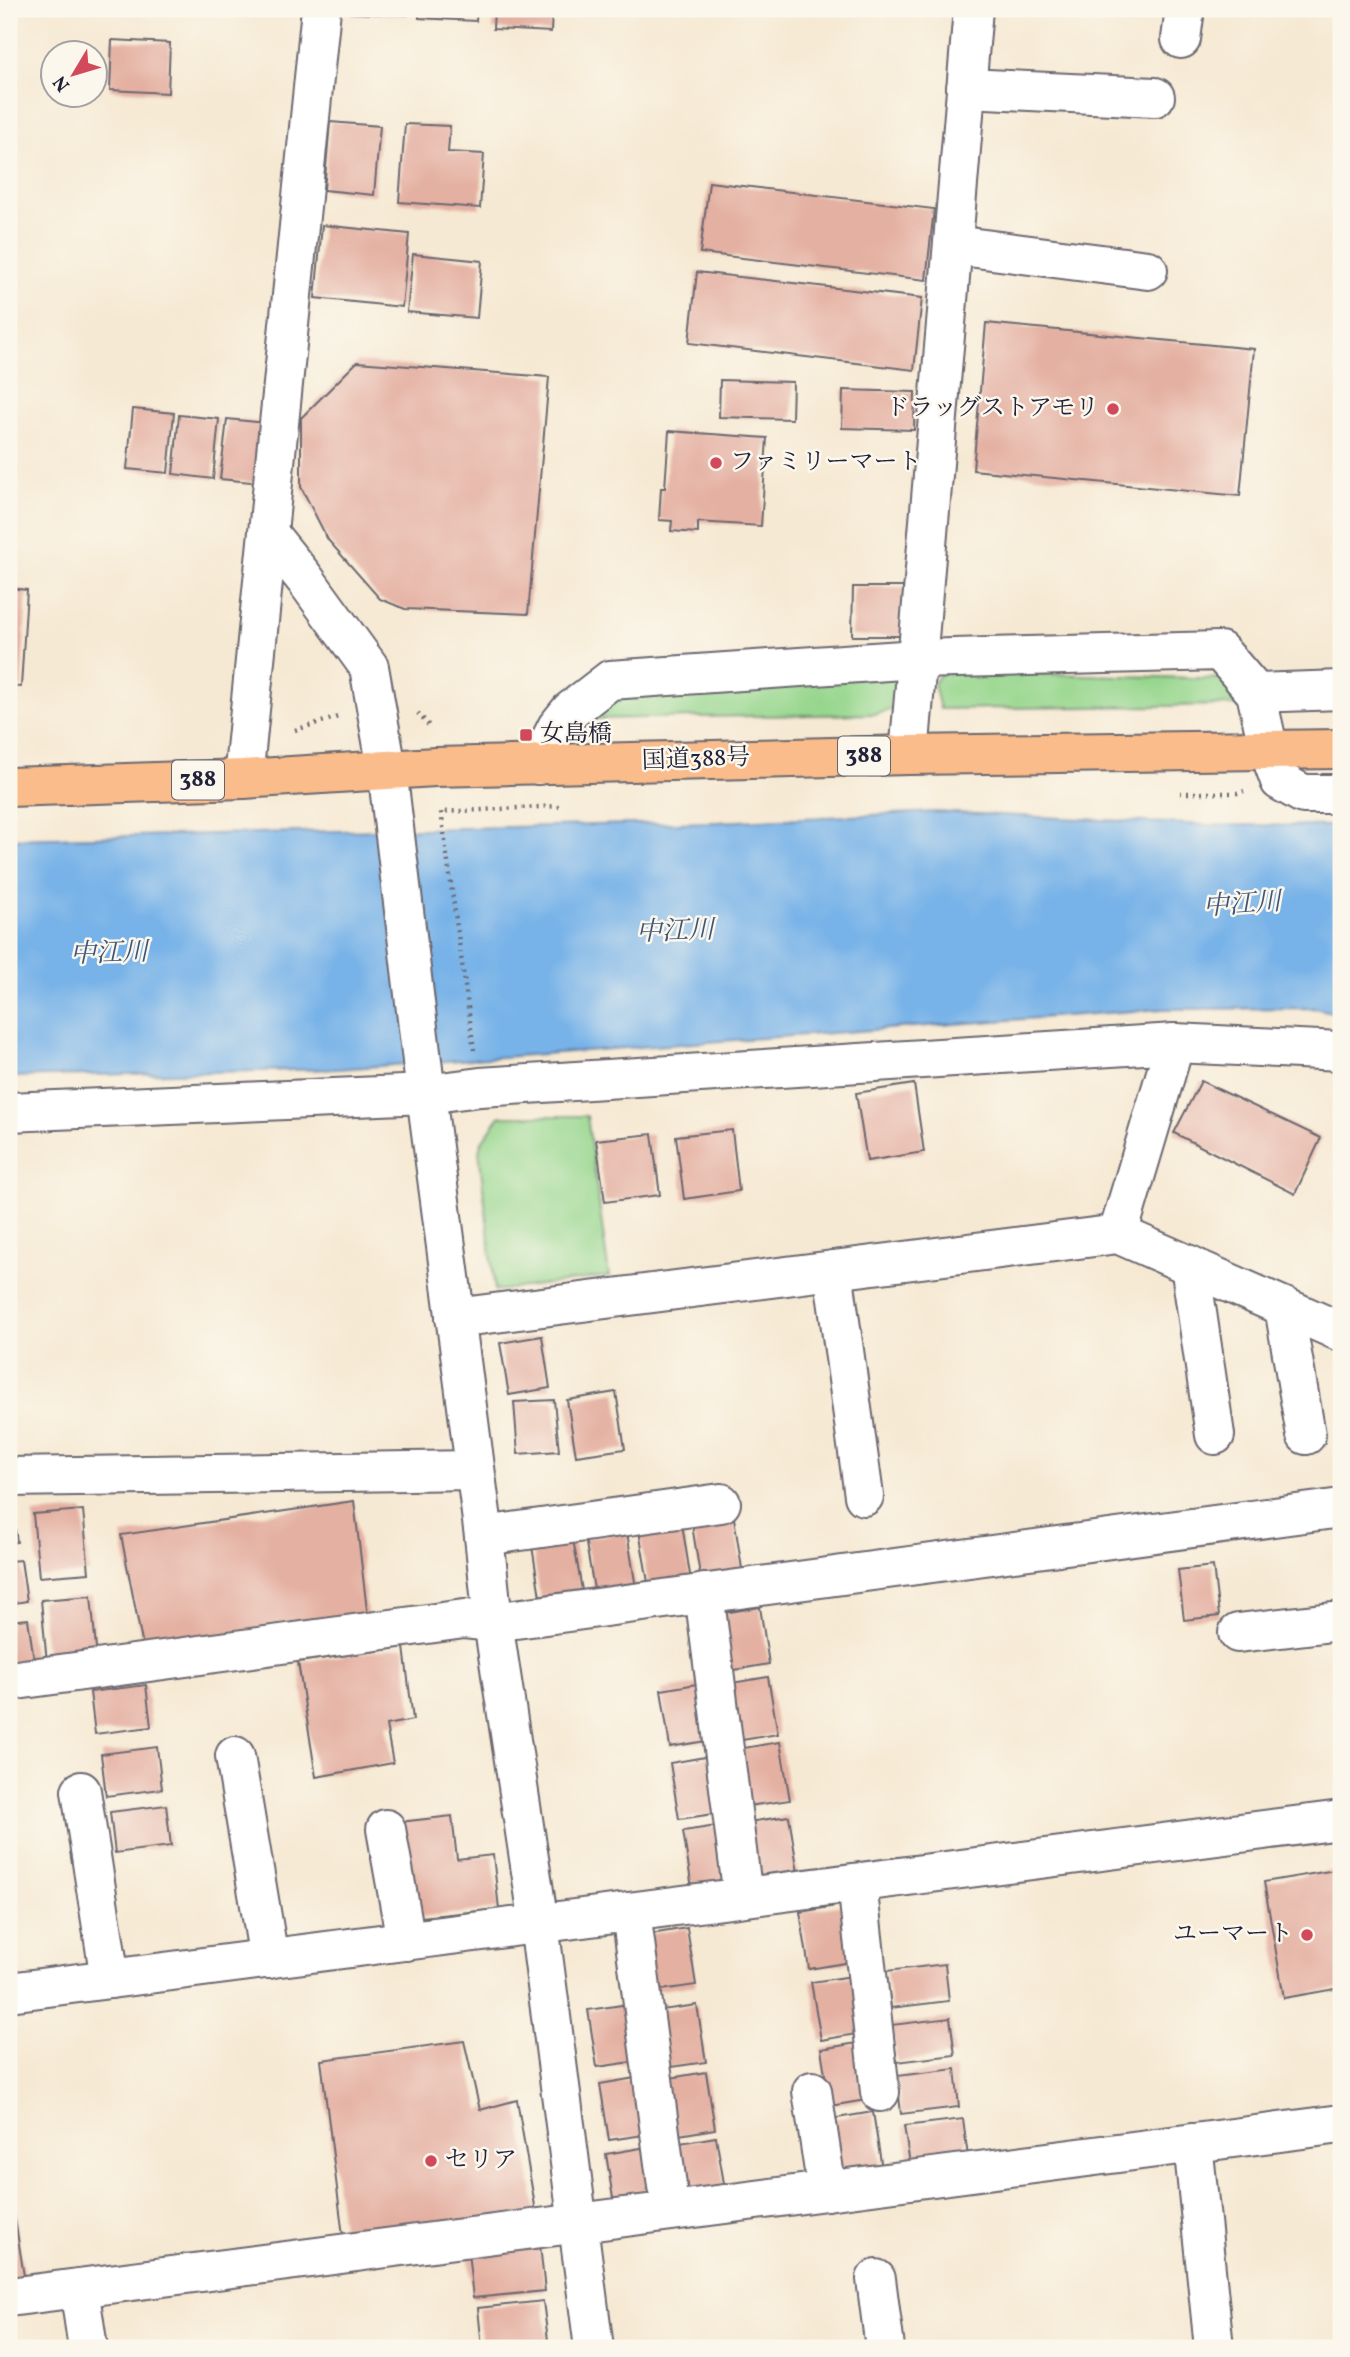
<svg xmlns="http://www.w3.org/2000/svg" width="1350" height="2357" font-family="Vollkorn,'Noto Serif JP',serif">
	<rect width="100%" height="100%" fill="#fbf7ec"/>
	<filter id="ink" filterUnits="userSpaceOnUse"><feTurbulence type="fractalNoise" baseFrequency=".0143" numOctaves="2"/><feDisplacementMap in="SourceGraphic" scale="14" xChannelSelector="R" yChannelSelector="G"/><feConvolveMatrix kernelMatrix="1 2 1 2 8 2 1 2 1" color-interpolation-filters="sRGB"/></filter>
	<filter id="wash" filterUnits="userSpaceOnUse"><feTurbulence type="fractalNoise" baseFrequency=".00686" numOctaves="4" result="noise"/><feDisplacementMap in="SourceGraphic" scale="28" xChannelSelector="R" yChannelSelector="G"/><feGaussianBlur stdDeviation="1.57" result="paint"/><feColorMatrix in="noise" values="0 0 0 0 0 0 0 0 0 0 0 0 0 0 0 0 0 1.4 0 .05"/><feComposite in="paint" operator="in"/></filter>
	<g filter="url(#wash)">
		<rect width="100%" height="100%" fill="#f6e9d3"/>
		<!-- green -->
		<g fill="#96d68d" stroke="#5c7c64" stroke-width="2">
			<path d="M888,670L899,689L893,709L875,714L589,719L628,690Z"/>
			<path d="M942,671L1229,679L1236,705L940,709L934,684Z"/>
			<path d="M500,1116H587L609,1276L495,1291L479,1151L481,1143Z"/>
		</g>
		<!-- water -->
		<path fill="#77b2e8" stroke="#4c6a92" stroke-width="2" d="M936,812L1208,825L1341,826V1014L1314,1008L1162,1009L338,1069L9,1077V839L716,822Z"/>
		<g id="blocks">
			<!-- building -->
			<g fill="#e4b0a2">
				<path d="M350,9H408V15L350,13Z"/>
				<path d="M419,9H477L476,21L419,18Z"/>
				<path d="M494,9H552L551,32L493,29Z"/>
				<path d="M112,40L170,43L168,93L110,90Z"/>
				<path d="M330,122L380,126L374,195L324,190Z"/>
				<path d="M405,124L450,126L448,152L484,154L480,208L399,202Z"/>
				<path d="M709,182L934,209L926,280L700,253Z"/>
				<path d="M322,225L409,234L402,307L315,298Z"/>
				<path d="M413,254L482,261L477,318L407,312Z"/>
				<path d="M697,272L922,298L914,370L689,343Z"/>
				<path d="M986,323L1254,349L1240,496L973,470Z"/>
				<path d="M357,362L549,377L528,614L405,609L380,599L328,540L301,487V418Z"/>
				<path d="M720,380L793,382L792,419L719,417Z"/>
				<path d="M843,390L915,392L914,430L842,428Z"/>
				<path d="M133,409L174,413L168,473L127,469Z"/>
				<path d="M179,415L219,419L213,479L173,474Z"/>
				<path d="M227,419L267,423L261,483L220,479Z"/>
				<path d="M669,431L767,438L761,526L698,522V533L671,531L672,521L659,520L661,488H665Z"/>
				<path d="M853,587H903L902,636H852Z"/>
				<path d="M9,588L27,590L21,687L9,686Z"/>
				<path d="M1201,1081L1321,1138L1295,1194L1174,1133Z"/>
				<path d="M914,1084L924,1152L867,1161L856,1093Z"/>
				<path d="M732,1130L739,1191L684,1199L676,1136Z"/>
				<path d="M652,1134L660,1195L605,1202L596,1140Z"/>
				<path d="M542,1336L550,1388L509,1395L500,1343Z"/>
				<path d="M616,1392L625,1449L576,1456L567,1400Z"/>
				<path d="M554,1400L559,1451L518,1454L514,1402Z"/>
				<path d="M9,1501H11L17,1542L9,1543Z"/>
				<path d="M354,1501L368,1619L144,1652L121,1535Z"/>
				<path d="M83,1510L89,1573L39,1577L33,1514Z"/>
				<path d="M734,1518L743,1575L701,1581L692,1525Z"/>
				<path d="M682,1524L691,1581L649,1588L639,1531Z"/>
				<path d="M627,1532L636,1588L595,1595L585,1538Z"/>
				<path d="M573,1539L583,1596L541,1603L532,1546Z"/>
				<path d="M21,1560L27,1601L9,1604V1561Z"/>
				<path d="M1213,1566L1219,1616L1184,1620L1178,1570Z"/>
				<path d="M91,1596L97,1659L47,1663L41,1600Z"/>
				<path d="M760,1607L769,1664L728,1671L718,1614Z"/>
				<path d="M28,1619L34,1660L9,1663V1621Z"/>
				<path d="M404,1647L413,1720L386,1725L393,1763L316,1777L298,1662Z"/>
				<path d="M768,1677L778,1734L736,1741L726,1684Z"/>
				<path d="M703,1683L712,1740L670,1747L661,1690Z"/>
				<path d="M146,1685L151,1727L95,1734L90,1692Z"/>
				<path d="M780,1742L790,1800L748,1806L738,1749Z"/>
				<path d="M157,1747L162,1789L106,1796L101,1754Z"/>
				<path d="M711,1756L721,1813L679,1819L670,1763Z"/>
				<path d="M166,1805L171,1846L115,1853L110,1812Z"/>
				<path d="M452,1816L457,1859L493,1855L499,1909L411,1918L400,1822Z"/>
				<path d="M789,1816L798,1873L757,1879L748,1822Z"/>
				<path d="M724,1825L733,1882L692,1888L683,1831Z"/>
				<path d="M1341,1869V1988L1284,1998L1264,1882Z"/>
				<path d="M842,1905L851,1962L809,1969L800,1912Z"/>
				<path d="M687,1928L696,1985L654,1991L645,1935Z"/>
				<path d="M945,1964L949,2001L891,2008L886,1971Z"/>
				<path d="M853,1976L862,2033L821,2040L811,1982Z"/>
				<path d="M629,2004L639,2061L597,2067L588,2010Z"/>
				<path d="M697,2005L706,2062L664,2068L655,2011Z"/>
				<path d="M950,2018L955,2055L897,2062L891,2025Z"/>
				<path d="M464,2041L480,2110L517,2100L536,2212L343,2236L321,2060Z"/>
				<path d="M863,2042L872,2099L830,2106L821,2049Z"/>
				<path d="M955,2069L959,2107L901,2114L897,2076Z"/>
				<path d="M706,2072L715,2129L673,2136L664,2079Z"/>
				<path d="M641,2077L651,2134L609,2140L600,2084Z"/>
				<path d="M873,2112L882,2169L840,2176L831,2119Z"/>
				<path d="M963,2119L968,2157L910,2164L904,2126Z"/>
				<path d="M716,2137L726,2195L684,2202L674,2144Z"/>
				<path d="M647,2147L657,2204L615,2211L606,2154Z"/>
				<path d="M9,2181L24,2276L9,2278Z"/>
				<path d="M540,2245L545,2291L473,2298L468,2252Z"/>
				<path d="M543,2301L549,2348H482L478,2308Z"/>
			</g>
		</g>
	</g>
	<g filter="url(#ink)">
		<use href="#blocks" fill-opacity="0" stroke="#6c6870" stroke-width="2"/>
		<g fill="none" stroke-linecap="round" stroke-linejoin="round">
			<defs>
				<g id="minor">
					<path d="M1181,39L1185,9"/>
					<path d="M966,88L1155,97"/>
					<path d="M953,245L1148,270"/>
					<path d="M268,533L305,579L369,667L387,769L426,1094L484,1536L493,1622L539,1924L594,2348"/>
					<path d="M1256,693L1341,690"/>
					<path d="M909,755L973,9"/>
					<path d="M538,765L557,727L570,711L610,680L917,659L1220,651L1256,693L1269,751L1280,781L1303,794H1341"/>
					<path d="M243,779L321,9"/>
					<path d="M9,1112L426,1094L480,1087L1175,1043L1341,1051"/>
					<path d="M1118,1234L1175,1043"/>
					<path d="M1190,1265L1215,1435"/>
					<path d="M833,1270L864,1496"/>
					<path d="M1284,1307L1306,1435"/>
					<path d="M455,1318L1118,1234L1341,1332"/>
					<path d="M9,1477L474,1470"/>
					<path d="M484,1536L721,1503"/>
					<path d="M704,1593L743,1897"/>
					<path d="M1238,1633L1341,1621"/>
					<path d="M9,1681L464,1619L493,1622L1341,1508"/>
					<path d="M235,1756L269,1959"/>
					<path d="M81,1791L110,1979"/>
					<path d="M386,1829L406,1941"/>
					<path d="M857,1883L880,2092"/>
					<path d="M631,1912L667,2186"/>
					<path d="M9,1992L1341,1820"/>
					<path d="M812,2091L827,2191"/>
					<path d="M1193,2143L1214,2348"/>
					<path d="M876,2279L885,2348"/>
					<path d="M79,2288L88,2348"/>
					<path d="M9,2297L1341,2124"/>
				</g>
				<path id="highway" d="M9,787L243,779L435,767L909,755L1341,749"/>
			</defs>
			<!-- minor casing -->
			<use href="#minor" stroke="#6c6870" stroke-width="42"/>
			<!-- highway casing -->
			<use href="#highway" stroke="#6c6870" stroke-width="42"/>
			<!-- path -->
			<g stroke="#6c6870" stroke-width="4.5" stroke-dasharray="2 5" stroke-linecap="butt">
				<path d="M418,713L431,728"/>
				<path d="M295,730L338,717"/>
				<path d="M1180,793H1237L1244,791"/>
				<path d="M474,1050L441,812L559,806"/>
			</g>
			<!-- minor -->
			<use href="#minor" stroke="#fff" stroke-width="38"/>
			<!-- highway -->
			<use href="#highway" stroke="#f9bc8a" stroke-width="38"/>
		</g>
	</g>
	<!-- markers -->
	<g fill="#d1495b" stroke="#fbf7ec" stroke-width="2.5">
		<circle cx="1113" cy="409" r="7"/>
		<circle cx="716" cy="463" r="7"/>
		<rect x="519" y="728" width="14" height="14" rx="3.5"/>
		<circle cx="1307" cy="1935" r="7"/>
		<circle cx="431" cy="2161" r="7"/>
	</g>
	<g text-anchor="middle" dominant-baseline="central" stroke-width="5" stroke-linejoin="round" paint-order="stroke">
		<!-- shield labels -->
		<g fill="#fbf7ec" stroke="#636270" stroke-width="2">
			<rect x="838" y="736.5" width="52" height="39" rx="5"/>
			<rect x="172" y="760.5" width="52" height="39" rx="5"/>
		</g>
		<g font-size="23" font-weight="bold" fill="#22223b">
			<text x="864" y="756">388</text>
			<text x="198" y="780">388</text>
		</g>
		<!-- poi labels -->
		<g font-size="24" fill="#22223b" stroke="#fbf7ec" text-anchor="start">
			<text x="1099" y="409" text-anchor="end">ドラッグストアモリ</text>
			<text x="730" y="463">ファミリーマート</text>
			<text x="540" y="735">女島橋</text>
			<text x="1293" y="1935" text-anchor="end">ユーマート</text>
			<text x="445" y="2161">セリア</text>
		</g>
		<!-- street labels -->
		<g font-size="24" fill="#22223b" stroke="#fbf7ec">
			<text transform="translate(696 760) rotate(-2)">国道388号</text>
		</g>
		<!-- water labels -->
		<g font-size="26" font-style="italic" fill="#405478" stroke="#fbf7ec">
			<text transform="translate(1242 905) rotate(-4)">中江川</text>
			<text transform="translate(675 932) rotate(-2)">中江川</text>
			<text transform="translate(109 954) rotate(-2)">中江川</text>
		</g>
	</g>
	<!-- margin -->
	<rect width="1350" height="2357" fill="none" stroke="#fbf7ec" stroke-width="35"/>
	<!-- north arrow -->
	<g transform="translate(74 74) rotate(232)"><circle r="33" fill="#fbf7ec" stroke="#a4a2a5" stroke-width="2"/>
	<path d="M0-5L12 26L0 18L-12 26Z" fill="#d1495b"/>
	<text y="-10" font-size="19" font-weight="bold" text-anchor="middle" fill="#22223b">N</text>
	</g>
</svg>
